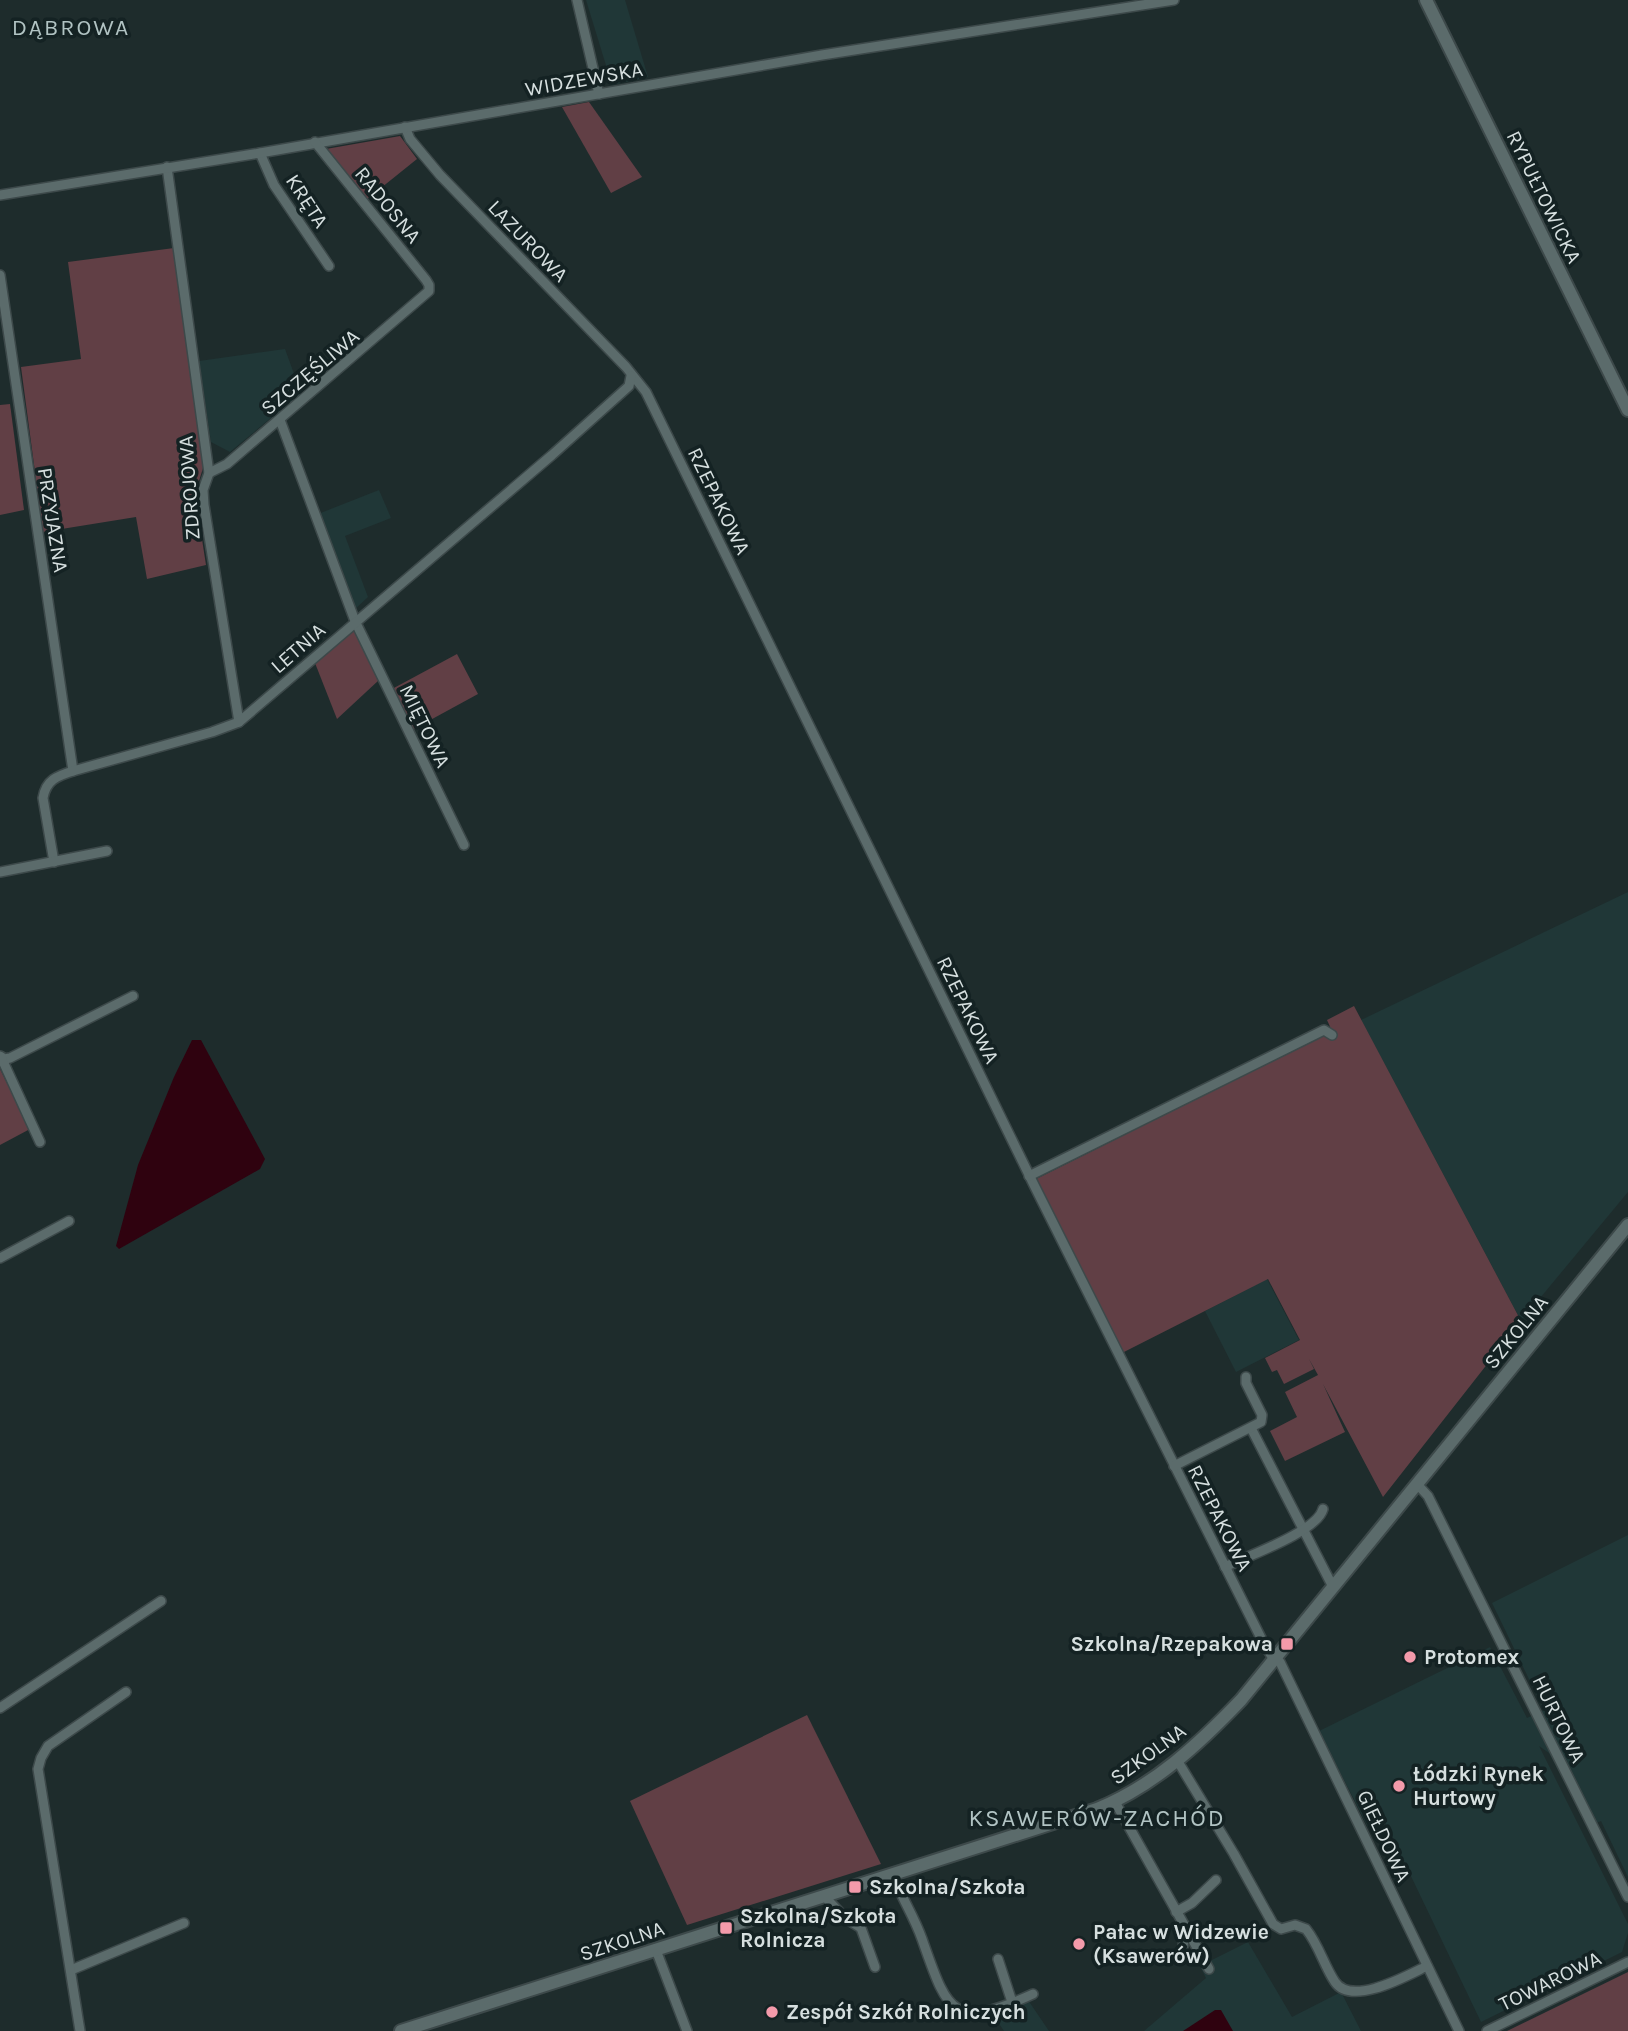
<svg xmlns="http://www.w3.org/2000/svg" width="1628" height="2031" font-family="Karla,sans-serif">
	<rect width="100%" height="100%" fill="#1e2c2c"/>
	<!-- built -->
	<g fill="#203737">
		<path d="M586,0H625L648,77L612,85Z"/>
		<path d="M285,349L301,393L230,452L211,442L199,361Z"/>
		<path d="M379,490L391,518L345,536L368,597L354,610L318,514Z"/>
		<path d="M1628,892V1192L1521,1321L1361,1020Z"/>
		<path d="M1267,1279L1299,1340L1236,1372L1205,1311Z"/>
		<path d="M1628,1535V1877L1601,1821L1588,1827L1549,1753L1539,1746L1628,1924V1933L1622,1952L1481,2022L1384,1820L1368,1827L1319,1731L1490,1647L1527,1718L1544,1710L1492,1603Z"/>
		<path d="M1248,1942L1292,2017L1341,1992L1361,2031H1144L1206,1978L1200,1966Z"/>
		<path d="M1028,2000L1049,2031H1004L996,2019Z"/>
	</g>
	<!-- green -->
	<g fill="#613f45">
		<path d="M589,102L642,177L611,193L562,107Z"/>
		<path d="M400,136L417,159L366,200L326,149Z"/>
		<path d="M174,248L201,433L203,468L195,494L206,565L147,579L136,517L43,532L21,367L81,359L68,262Z"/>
		<path d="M10,404L24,510L0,515V405Z"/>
		<path d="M353,629L379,680L337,719L315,663Z"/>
		<path d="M457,654L478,694L412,730L392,689Z"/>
		<path d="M1354,1006L1521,1321L1383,1497L1323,1384L1345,1432L1285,1461L1270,1431L1297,1417L1285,1392L1318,1375L1309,1359L1314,1369L1284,1384L1277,1370L1272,1372L1265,1358L1300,1340L1268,1279L1122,1353L1034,1180L1332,1031L1327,1020Z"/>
		<path d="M0,1069L30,1129L0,1145Z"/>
		<path d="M807,1715L881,1864L687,1925L630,1801Z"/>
		<path d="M1628,1972V2031H1507Z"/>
	</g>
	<!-- water -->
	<g fill="#2f020f">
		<path d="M192,1040H201L265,1159L260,1169L119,1249L116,1246L138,1165L174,1077Z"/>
		<path d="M1215,2010H1221L1233,2031H1183Z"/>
	</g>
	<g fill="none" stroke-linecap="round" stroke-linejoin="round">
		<defs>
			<g id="street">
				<path d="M577,0L599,94"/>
				<path d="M405,127L410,139L440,175L626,367L646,392L1034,1185L1265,1646L1271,1655L1280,1662L1459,2031"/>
				<path d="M260,153L274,185L329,266"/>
				<path d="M167,167L209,473L203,490L204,505L239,722"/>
				<path d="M0,195L260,153L822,55L1174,0"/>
				<path d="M0,275L73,771"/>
				<path d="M280,420L355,621L464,845"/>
				<path d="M209,473L227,464L429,291V285L426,280L315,142"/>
				<path d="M54,862L43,798C46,780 57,776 73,771L212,732L239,722L552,455L629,386L631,376"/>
				<path d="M0,872L107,851"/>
				<path d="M0,1056L5,1059L10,1058L133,996"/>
				<path d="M1,1057L40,1142"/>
				<path d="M1029,1176L1324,1030L1332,1035"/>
				<path d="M0,1258L69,1221"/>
				<path d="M1251,1428L1333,1587"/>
				<path d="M1174,1466L1261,1422L1262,1415L1246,1383V1377"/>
				<path d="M1417,1484L1428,1496L1628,1897"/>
				<path d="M1225,1567C1247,1556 1317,1532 1323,1509"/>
				<path d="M0,1708L161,1601"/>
				<path d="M1177,1760L1234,1854L1273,1924L1281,1929L1295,1925L1306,1929C1319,1945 1324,1966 1335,1982C1352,2007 1408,1975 1427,1966"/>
				<path d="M1115,1802L1209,1969"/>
				<path d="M893,1875C901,1897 914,1916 922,1939C948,2013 952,2031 1033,1994"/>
				<path d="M825,1897L845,1918L861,1928L875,1967"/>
				<path d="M1176,1912L1192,1903L1216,1880"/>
				<path d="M656,1950L687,2031"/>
				<path d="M1182,1953L1184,1939L1182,1926"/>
				<path d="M998,1959L1012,2002L1011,2007"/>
				<path d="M71,1970L184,1923"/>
				<path d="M80,2031L38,1769L41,1758L48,1746L126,1692"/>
				<path d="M1487,2031L1628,1962"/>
			</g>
			<g id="secondary">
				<path d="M1426,0L1628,410"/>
				<path d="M401,2031L1097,1809C1154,1786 1199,1744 1241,1700L1628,1225"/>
			</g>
		</defs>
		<!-- street casing -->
		<use href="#street" stroke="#3d494a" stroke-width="12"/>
		<!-- secondary casing -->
		<use href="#secondary" stroke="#3d494a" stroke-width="16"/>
		<!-- street -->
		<use href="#street" stroke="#5b6b6b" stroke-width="9"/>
		<!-- secondary -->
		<use href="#secondary" stroke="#5b6b6b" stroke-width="12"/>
	</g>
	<!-- markers -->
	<g fill="#f39aaa" stroke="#142223" stroke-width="2.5">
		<rect x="1280" y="1637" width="14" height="14" rx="3.5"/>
		<circle cx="1410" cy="1657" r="7"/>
		<circle cx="1399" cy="1786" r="7"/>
		<rect x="848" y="1880" width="14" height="14" rx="3.5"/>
		<rect x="719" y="1921" width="14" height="14" rx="3.5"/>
		<circle cx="1079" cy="1944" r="7"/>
		<circle cx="772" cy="2012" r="7"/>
	</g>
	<g text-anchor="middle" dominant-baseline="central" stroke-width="7" stroke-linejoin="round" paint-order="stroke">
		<!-- street labels -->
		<g font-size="21" fill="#d6dfdf" stroke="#142223">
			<text transform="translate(584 79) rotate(-10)">WIDZEWSKA</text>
			<text transform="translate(1544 197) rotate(64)">RYPUŁTOWICKA</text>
			<text transform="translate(307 201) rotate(57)">KRĘTA</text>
			<text transform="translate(388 205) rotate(51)">RADOSNA</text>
			<text transform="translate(528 241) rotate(46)">LAZUROWA</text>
			<text transform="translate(310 372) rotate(-40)">SZCZĘŚLIWA</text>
			<text transform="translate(189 488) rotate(-94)">ZDROJOWA</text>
			<text transform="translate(719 501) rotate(64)">RZEPAKOWA</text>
			<text transform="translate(53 520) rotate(81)">PRZYJAZNA</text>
			<text transform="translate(298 648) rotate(-41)">LETNIA</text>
			<text transform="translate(425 726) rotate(64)">MIĘTOWA</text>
			<text transform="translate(968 1010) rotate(64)">RZEPAKOWA</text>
			<text transform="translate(1516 1332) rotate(-51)">SZKOLNA</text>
			<text transform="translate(1220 1518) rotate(63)">RZEPAKOWA</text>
			<text transform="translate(1559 1719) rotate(64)">HURTOWA</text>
			<text transform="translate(1148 1754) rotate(-36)">SZKOLNA</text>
			<text transform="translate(1384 1836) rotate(65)">GIEŁDOWA</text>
			<text transform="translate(622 1941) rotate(-18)">SZKOLNA</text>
			<text transform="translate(1550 1981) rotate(-26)">TOWAROWA</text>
		</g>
		<!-- poi labels -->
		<g font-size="21" font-weight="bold" fill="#d6dfdf" stroke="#142223" text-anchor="start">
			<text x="1273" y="1644" text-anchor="end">Szkolna/Rzepakowa</text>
			<text x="1424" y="1657">Protomex</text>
			<text x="1413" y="1774">Łódzki Rynek<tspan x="1413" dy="24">Hurtowy</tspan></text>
			<text x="869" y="1887">Szkolna/Szkoła</text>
			<text x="740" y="1916">Szkolna/Szkoła<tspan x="740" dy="24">Rolnicza</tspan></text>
			<text x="1093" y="1932">Pałac w Widzewie<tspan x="1093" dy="24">(Ksawerów)</tspan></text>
			<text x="786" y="2012">Zespół Szkół Rolniczych</text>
		</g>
		<!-- neighbourhood labels -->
		<g font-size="23" letter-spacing="2" fill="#b1c3c3" stroke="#142223">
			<text x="71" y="27">DĄBROWA</text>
		</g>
		<!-- quarter labels -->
		<g font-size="24" letter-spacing="2" fill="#b1c3c3" stroke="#142223">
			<text x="1097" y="1818">KSAWERÓW-ZACHÓD</text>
		</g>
	</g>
</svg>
